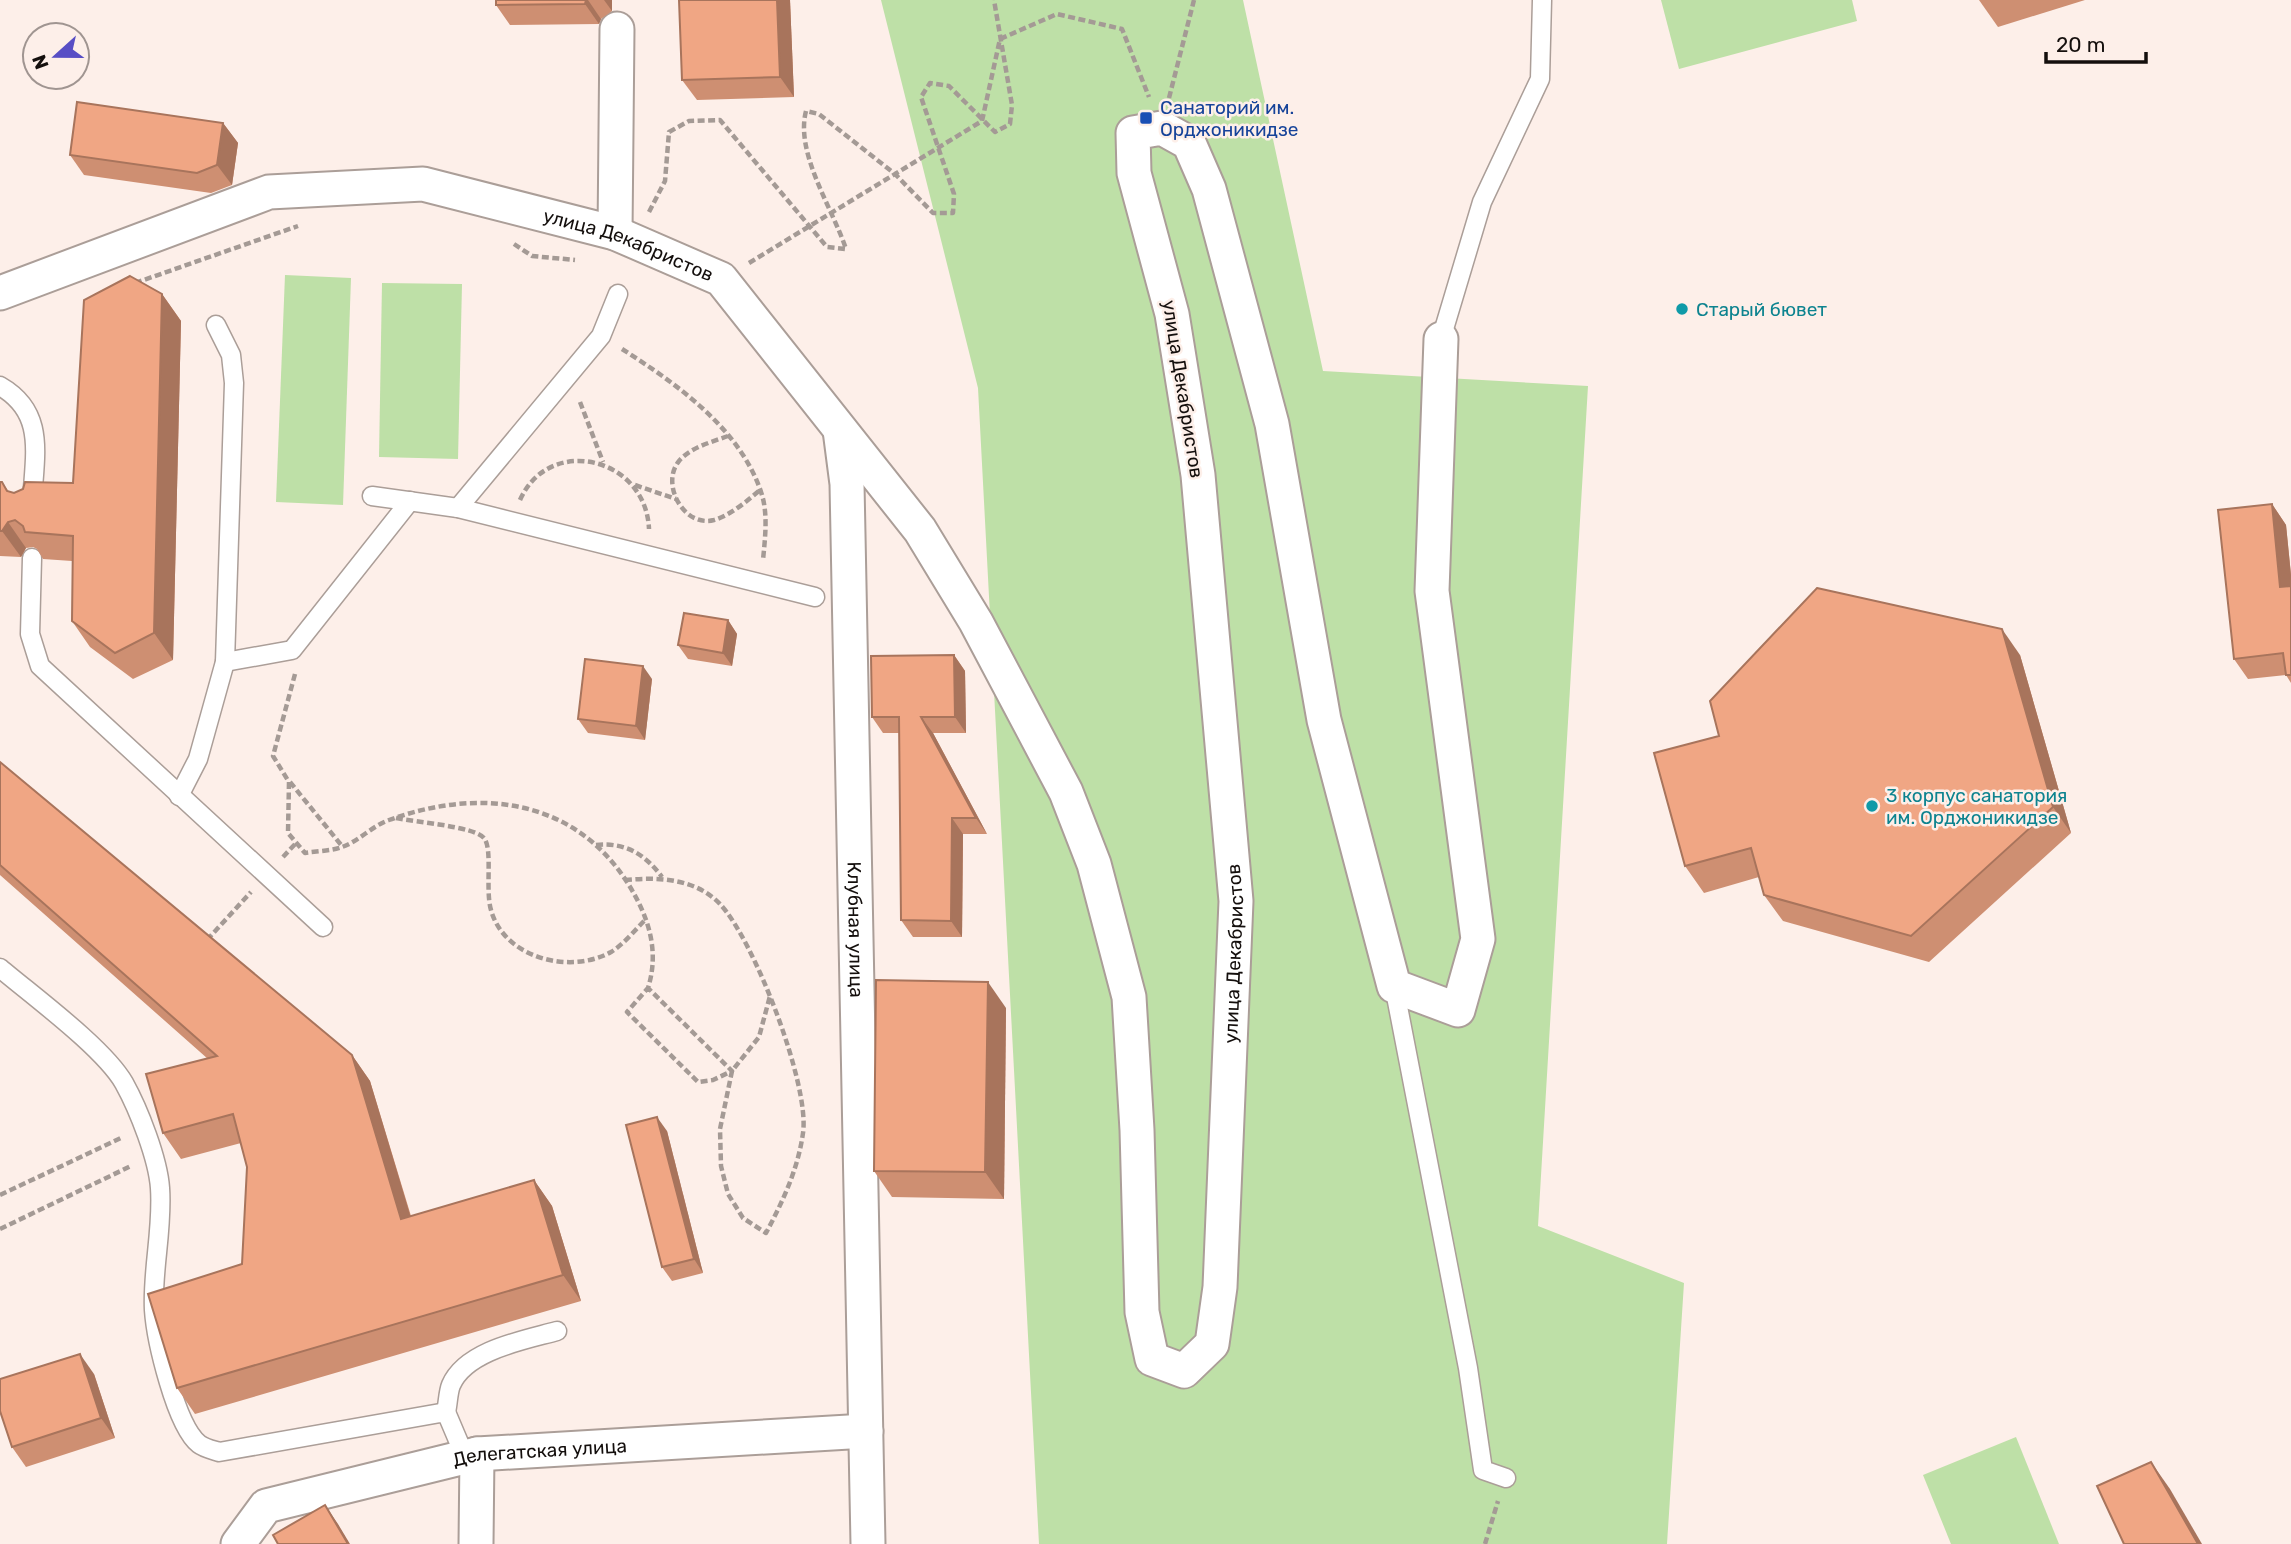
<svg xmlns="http://www.w3.org/2000/svg" width="2291" height="1544" font-family="Rubik,sans-serif">
	<rect width="100%" height="100%" fill="#fdefe9"/>
	<!-- green -->
	<g fill="#bee0a7">
		<path d="M881,0H1243L1323,371L1588,386L1538,1226L1684,1283L1667,1544H1039L978,388Z"/>
		<path d="M1661,0H1852L1857,21L1679,69Z"/>
		<path d="M285,275L351,278L343,505L276,502Z"/>
		<path d="M382,283L462,284L458,459L379,457Z"/>
		<path d="M2016,1437L2059,1544H1951L1923,1475Z"/>
	</g>
	<g fill="none" stroke-linecap="round" stroke-linejoin="round">
		<defs>
			<g id="service">
				<path d="M1441,339L1482,202L1540,79L1542,0"/>
				<path d="M0,386C47,413 34,456 32,504"/>
				<path d="M372,496L458,508L815,597"/>
				<path d="M458,508L601,336L618,294"/>
				<path d="M32,558L30,634L40,666L323,927"/>
				<path d="M225,662L292,650L410,501"/>
				<path d="M179,796L198,759L225,662L234,383L231,355L216,325"/>
				<path d="M0,968C33,996 104,1048 124,1083C139,1110 158,1159 160,1188C163,1229 152,1270 154,1310C156,1340 176,1426 199,1444C204,1448 213,1450 219,1452L446,1412L460,1445"/>
				<path d="M1394,986L1468,1368L1483,1470L1506,1478"/>
				<path d="M446,1412C448,1404 448,1392 451,1385C466,1350 525,1340 557,1331"/>
			</g>
			<g id="minor">
				<path d="M615,233L617,29"/>
				<path id="s1" d="M0,293L269,192L423,184L615,233L721,279L920,530L976,622L1066,792L1094,864L1129,997L1137,1130L1142,1312L1152,1359L1184,1371L1212,1344L1220,1287L1236,901L1198,475L1172,314L1134,173L1133,133L1162,128L1189,143L1209,189L1272,424L1324,720L1394,986L1458,1010L1478,939L1432,591L1441,339"/>
				<path id="s2" d="M840,430L847,484L868,1544"/>
				<path id="s3" d="M238,1544L266,1506L477,1454L866,1431"/>
				<path d="M476,1544L477,1454"/>
			</g>
		</defs>
		<!-- service casing -->
		<use href="#service" stroke="#ab9e98" stroke-width="21"/>
		<!-- minor casing -->
		<use href="#minor" stroke="#ab9e98" stroke-width="37"/>
		<!-- path -->
		<g stroke="#a49a95" stroke-width="4.5" stroke-dasharray="7 3.5" stroke-linecap="butt">
			<path d="M1169,98L1194,0"/>
			<path d="M649,212L665,181L669,132L689,121L720,120L827,247L846,249C832,207 795,153 806,111L819,114L895,174L933,213H953L954,194L921,97L930,83L949,86L995,132L1010,124L1012,105L994,0"/>
			<path d="M514,244L532,256L575,260"/>
			<path d="M749,263L982,121L1000,39L1057,14L1122,29L1149,97"/>
			<path d="M135,283L298,226"/>
			<path d="M622,349C677,384 742,430 762,495C768,515 765,539 763,560"/>
			<path d="M580,402L603,462"/>
			<path d="M728,436C712,442 691,447 679,461C660,484 684,528 714,520C731,515 747,501 760,490"/>
			<path d="M635,485L676,499"/>
			<path d="M520,500C549,434 646,457 649,529"/>
			<path d="M295,674L273,756L289,782L288,833L305,853C317,851 331,851 342,847C359,841 372,826 389,820C477,788 572,797 627,882C648,915 660,950 648,988L732,1071L713,1080L698,1082L627,1012L648,988"/>
			<path d="M290,782L342,846"/>
			<path d="M396,818C414,822 473,826 484,838C493,849 485,890 491,910C504,958 570,975 611,952C624,944 635,930 646,919"/>
			<path d="M596,845C625,842 645,854 662,877"/>
			<path d="M283,857L296,843"/>
			<path d="M625,880C658,877 695,878 720,904C754,940 810,1085 803,1133C798,1169 783,1201 766,1233L743,1218L728,1194L721,1166L720,1129L732,1071L759,1037L770,996"/>
			<path d="M207,940L251,892"/>
			<path d="M0,1195L121,1138L122,1140"/>
			<path d="M0,1229L131,1166"/>
			<path d="M1485,1544L1498,1501"/>
		</g>
		<!-- service -->
		<use href="#service" stroke="#fff" stroke-width="18"/>
		<!-- minor -->
		<use href="#minor" stroke="#fff" stroke-width="33"/>
	</g>
	<!-- wall -->
	<g fill="#ce8f72">
		<path d="M496,0H612V11L601,19L599,24L510,25L496,5Z"/>
		<path d="M790,0L794,97L697,100L682,80Z"/>
		<path d="M1979,0H2085L1998,27Z"/>
		<path d="M223,123L238,143L232,185L211,193L84,175L70,155Z"/>
		<path d="M162,294L181,321L173,660L133,679L90,647L72,621V561L43,559L37,549L33,547L26,548L21,557L0,556V482H2L9,492L14,493L73,483Z"/>
		<path d="M2272,504L2286,525L2291,575V683L2286,675L2248,679L2234,659Z"/>
		<path d="M728,620L737,634L732,666L688,659L678,645Z"/>
		<path d="M954,655L965,671L966,733H933L987,834H963L962,937H913L901,920L899,733H883L872,717Z"/>
		<path d="M2020,655L2071,833L1929,962L1783,921L1764,895L1759,877L1704,893L1685,866Z"/>
		<path d="M652,679L645,740L588,733L578,719Z"/>
		<path d="M0,762L352,1055L370,1081L411,1216L534,1180L552,1206L581,1301L195,1414L177,1388L242,1264L247,1167L241,1143L181,1159L163,1133L208,1059L0,875Z"/>
		<path d="M1006,1008L1004,1199L892,1197L874,1171Z"/>
		<path d="M667,1131L703,1273L672,1281L662,1267Z"/>
		<path d="M94,1374L115,1438L26,1467L12,1447Z"/>
	</g>
	<!-- shaded-wall -->
	<g fill="#a8745c">
		<path d="M586,0H588L601,19L599,24L585,4Z"/>
		<path d="M604,0H612V11Z"/>
		<path d="M777,0H790L794,97L780,77Z"/>
		<path d="M223,123L238,143L232,185L217,165Z"/>
		<path d="M162,294L181,321L173,660L154,633Z"/>
		<path d="M2272,504L2286,525L2291,575V602L2280,587Z"/>
		<path d="M8,522L26,548L21,557L2,531Z"/>
		<path d="M728,620L737,634L732,666L723,653Z"/>
		<path d="M2002,629L2020,655L2071,833L2053,807Z"/>
		<path d="M954,655L965,671L966,733L955,717Z"/>
		<path d="M643,666L652,679L645,740L636,726Z"/>
		<path d="M921,717L933,733L987,834L976,818Z"/>
		<path d="M952,818L963,834L962,937L951,921Z"/>
		<path d="M988,982L1006,1008L1004,1199L985,1172Z"/>
		<path d="M352,1055L370,1081L419,1245L401,1219Z"/>
		<path d="M657,1117L667,1131L703,1273L694,1259Z"/>
		<path d="M534,1180L552,1206L581,1301L563,1275Z"/>
		<path d="M80,1354L94,1374L115,1438L101,1418Z"/>
		<path d="M2151,1462L2170,1489L2202,1544H2198Z"/>
		<path d="M325,1505L338,1524L350,1544H348Z"/>
	</g>
	<!-- building -->
	<g fill="#f0a684" stroke="#a8745c" stroke-width="2">
		<path d="M496,0H586L585,4L496,5Z"/>
		<path d="M679,0H777L780,77L682,80Z"/>
		<path d="M77,102L223,123L217,165L197,173L70,155Z"/>
		<path d="M130,276L162,294L154,633L115,653L72,621L73,536L25,532L23,526L15,520L8,522L2,531H0V482H2L7,491L14,493L23,489L25,482L73,483L84,300Z"/>
		<path d="M2272,504L2280,587L2291,586V675H2286L2283,653L2234,659L2218,510Z"/>
		<path d="M1817,588L2002,629L2053,807L1911,936L1764,895L1751,848L1685,866L1654,753L1719,736L1710,701Z"/>
		<path d="M684,613L728,620L723,653L678,645Z"/>
		<path d="M954,655L955,717H921L976,818H952L951,921L901,920L899,717H872L871,656Z"/>
		<path d="M585,659L643,666L636,726L578,719Z"/>
		<path d="M0,762L352,1055L401,1219L534,1180L563,1275L177,1388L148,1294L242,1264L247,1167L233,1114L163,1133L146,1074L217,1056L0,865Z"/>
		<path d="M876,980L988,982L985,1172L874,1171Z"/>
		<path d="M657,1117L694,1259L662,1267L626,1125Z"/>
		<path d="M80,1354L101,1418L12,1447L0,1411V1379Z"/>
		<path d="M2151,1462L2198,1544H2124L2097,1486Z"/>
		<path d="M325,1505L348,1544H278L273,1535Z"/>
	</g>
	<!-- markers -->
	<rect fill="#1a4fb4" stroke="#fdefe9" stroke-width="2.5" x="1139" y="111" width="14" height="14" rx="3.5"/>
	<g fill="#0f9aa8" stroke="#fdefe9" stroke-width="2.5">
		<circle cx="1682" cy="309" r="7"/>
		<circle cx="1872" cy="806" r="7"/>
	</g>
	<g text-anchor="middle" dominant-baseline="central" stroke-width="5" stroke-linejoin="round" paint-order="stroke">
		<!-- transit labels -->
		<g font-size="19" fill="#164399" stroke="#fdefe9" text-anchor="start">
			<text x="1160" y="107">Санаторий им.<tspan x="1160" dy="22">Орджоникидзе</tspan></text>
		</g>
		<!-- street labels -->
		<g font-size="19" fill="#140f0d" stroke="#fdefe9">
			<text stroke="none"><textPath href="#s1" startOffset="656">улица Декабристов</textPath></text>
			<text transform="translate(1183 389) rotate(81)">улица Декабристов</text>
			<text stroke="none"><textPath href="#s2" startOffset="500">Клубная улица</textPath></text>
			<text stroke="none"><textPath href="#s1" startOffset="2418">улица Декабристов</textPath></text>
			<text stroke="none"><textPath href="#s3" startOffset="327">Делегатская улица</textPath></text>
		</g>
		<!-- culture labels -->
		<g font-size="19" fill="#0d838f" stroke="#fdefe9" text-anchor="start">
			<text x="1696" y="309">Старый бювет</text>
			<text x="1886" y="795">3 корпус санатория<tspan x="1886" dy="22">им. Орджоникидзе</tspan></text>
		</g>
	</g>
	<!-- north arrow -->
	<g transform="translate(56 56) rotate(249)"><circle r="33" fill="#fdefe9" stroke="#a09591" stroke-width="2"/>
	<path d="M0-5L12 26L0 18L-12 26Z" fill="#584ec5"/>
	<text y="-10" font-size="19" font-weight="bold" text-anchor="middle" fill="#140f0d">N</text>
	</g>
	<!-- scale -->
	<path d="M2046 52v10h100v-10" fill="none" stroke="#140f0d" stroke-width="3.5"/>
	<text x="2056" y="52" font-size="21" fill="#140f0d" stroke="#fdefe9" stroke-width="5" paint-order="stroke">20 m</text>
</svg>
